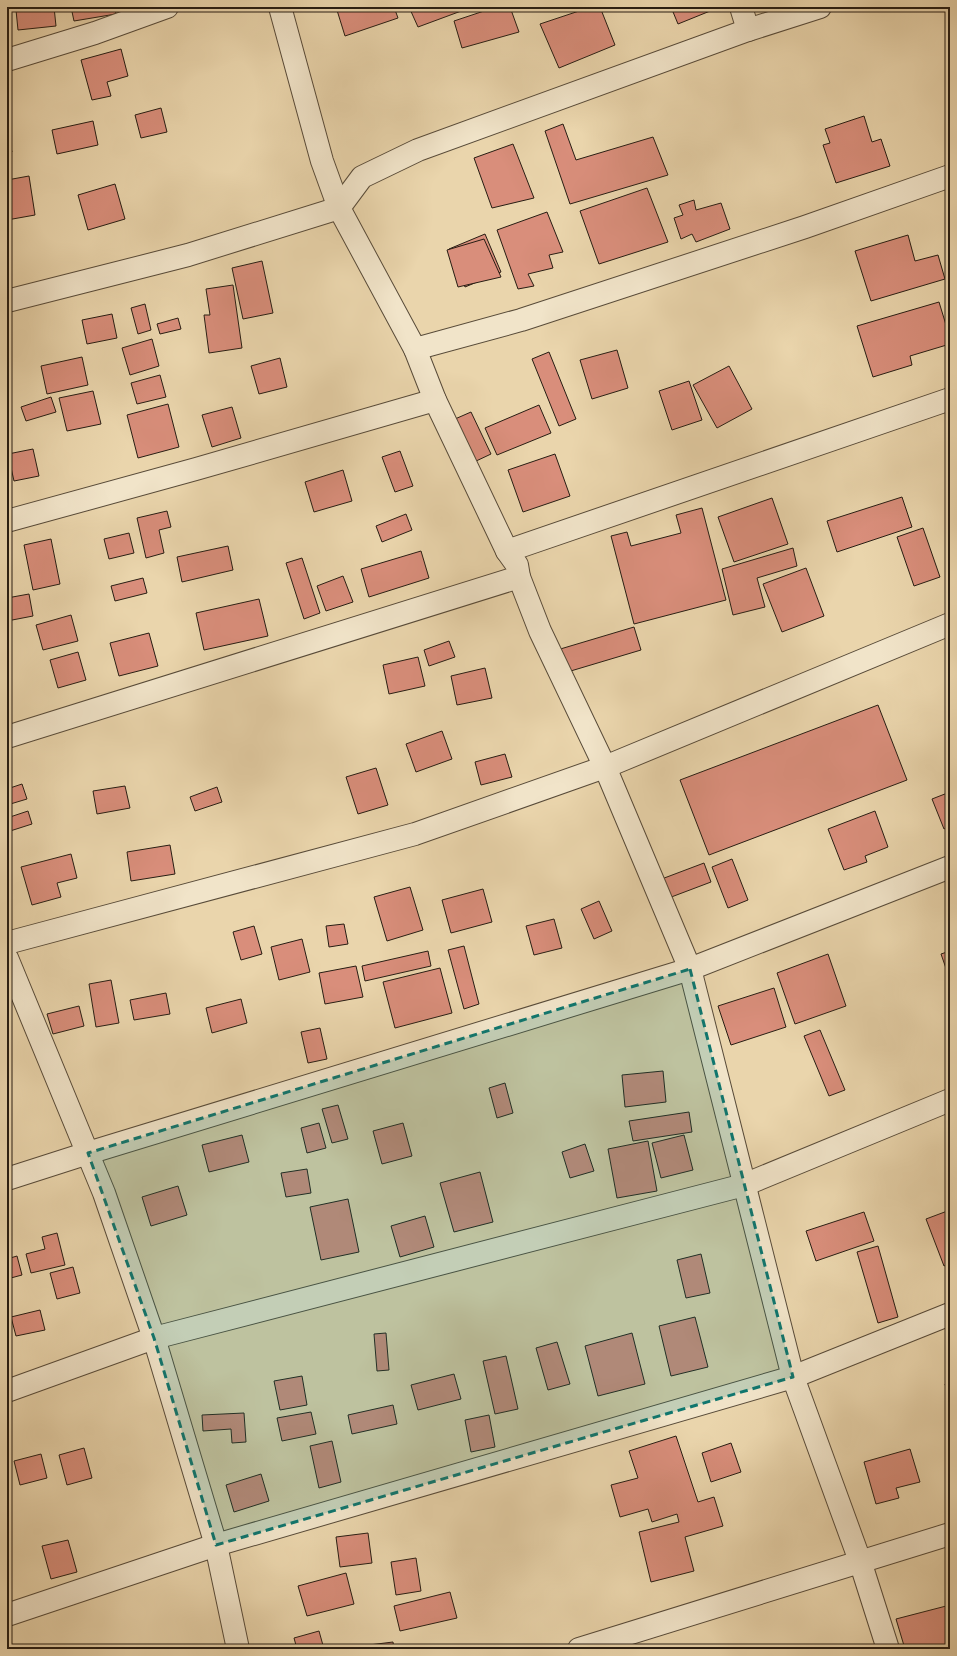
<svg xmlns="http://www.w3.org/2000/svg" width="957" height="1656" font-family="'IM FELL DW Pica',serif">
	<rect width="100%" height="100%" fill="#ead5ac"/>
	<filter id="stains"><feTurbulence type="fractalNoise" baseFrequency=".005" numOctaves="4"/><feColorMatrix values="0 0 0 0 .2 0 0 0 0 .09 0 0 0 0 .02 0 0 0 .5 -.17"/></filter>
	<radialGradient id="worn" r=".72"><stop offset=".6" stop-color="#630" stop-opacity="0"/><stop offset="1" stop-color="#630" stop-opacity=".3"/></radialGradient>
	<!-- building -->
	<g fill="#d98e7b" stroke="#271d13">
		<path d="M44,7H54L56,26L18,30L16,10Z"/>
		<path d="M71,7H115L116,14L74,21Z"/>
		<path d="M336,7H394L398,18L345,36Z"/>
		<path d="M409,7H472L418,27Z"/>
		<path d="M496,7H510L519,32L462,48L454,21Z"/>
		<path d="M591,7H600L615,45L559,68L540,24Z"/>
		<path d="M671,7H720L678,24Z"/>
		<path d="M121,49L128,76L107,82L111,96L92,100L81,60Z"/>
		<path d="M161,108L167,132L141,138L135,115Z"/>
		<path d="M864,116L872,142L881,139L890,166L836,183L823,145L830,143L825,129Z"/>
		<path d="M93,121L98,145L57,154L52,130Z"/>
		<path d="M563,124L576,160L653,137L668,175L570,204L545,131Z"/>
		<path d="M7,133L12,152L7,153Z"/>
		<path d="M513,144L534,198L492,208L474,158Z"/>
		<path d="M29,176L35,215L7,220V180Z"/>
		<path d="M115,184L125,219L88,230L78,195Z"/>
		<path d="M647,188L668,242L599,264L580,211Z"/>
		<path d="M694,200L696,210L721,203L730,229L696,242L692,234L681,239L674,218L683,215L679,205Z"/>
		<path d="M547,212L563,252L549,255L553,268L528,274L534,286L518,289L497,230Z"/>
		<path d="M485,234L501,272L465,287L449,249Z"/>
		<path d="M908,235L915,261L938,255L945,279L871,301L855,251Z"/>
		<path d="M484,239L501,277L458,287L447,250Z"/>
		<path d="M262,261L273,313L243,319L232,268Z"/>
		<path d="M233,285L242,348L209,353L204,315H210L206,289Z"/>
		<path d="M939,302L950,338V344L910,356L912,365L873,377L857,326Z"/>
		<path d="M145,304L151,330L138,334L131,308Z"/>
		<path d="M112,314L117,338L87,344L82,320Z"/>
		<path d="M178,318L181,329L160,334L157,324Z"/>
		<path d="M152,339L159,366L130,375L122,348Z"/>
		<path d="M617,350L628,388L592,399L580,360Z"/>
		<path d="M549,352L576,419L559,426L532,359Z"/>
		<path d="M82,357L88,385L47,394L41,366Z"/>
		<path d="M280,358L287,387L259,394L251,366Z"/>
		<path d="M729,366L752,409L717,428L693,385Z"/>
		<path d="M160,375L166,397L137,404L131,383Z"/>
		<path d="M689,381L702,420L672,430L659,391Z"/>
		<path d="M93,391L101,424L67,431L59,398Z"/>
		<path d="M51,397L56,412L26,421L21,407Z"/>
		<path d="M168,404L179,447L138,458L127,415Z"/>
		<path d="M539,405L551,433L497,455L485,428Z"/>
		<path d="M232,407L241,438L212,447L202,415Z"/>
		<path d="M471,412L491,454L474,462L455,419Z"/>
		<path d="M33,449L39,476L14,481L8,454Z"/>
		<path d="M400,451L413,486L395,492L382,457Z"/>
		<path d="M555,454L570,496L523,512L508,470Z"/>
		<path d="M343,470L352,501L314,512L305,482Z"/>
		<path d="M902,497L912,527L837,552L827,521Z"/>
		<path d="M772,498L788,544L734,562L718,517Z"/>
		<path d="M702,508L726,600L634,624L611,536L627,532L631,546L681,533L676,515Z"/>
		<path d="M167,511L171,527L159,530L164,553L146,558L137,518Z"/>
		<path d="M406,514L412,530L382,542L376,526Z"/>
		<path d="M923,528L940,577L914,586L897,537Z"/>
		<path d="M129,533L134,553L109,559L104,539Z"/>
		<path d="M51,539L60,584L33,590L24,545Z"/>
		<path d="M228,546L233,570L182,582L177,557Z"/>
		<path d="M793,548L797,566L757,578L765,607L733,615L722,569Z"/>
		<path d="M421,551L429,578L369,597L361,569Z"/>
		<path d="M302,558L320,613L304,619L286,563Z"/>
		<path d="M806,568L824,616L782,632L763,584Z"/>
		<path d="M343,576L353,602L326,611L317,586Z"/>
		<path d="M143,578L147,593L115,601L111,586Z"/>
		<path d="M29,594L33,616L7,621V598Z"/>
		<path d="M259,599L268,636L204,650L196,613Z"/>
		<path d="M71,615L78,641L43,650L36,625Z"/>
		<path d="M634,627L641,650L564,673L557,650Z"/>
		<path d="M149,633L158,666L119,676L110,643Z"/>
		<path d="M449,641L455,657L429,666L424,650Z"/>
		<path d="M78,652L86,680L58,688L50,660Z"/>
		<path d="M418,657L425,686L389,694L383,665Z"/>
		<path d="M485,668L492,698L457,705L451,676Z"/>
		<path d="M878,705L907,780L709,855L680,780Z"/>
		<path d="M442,731L452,759L416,772L406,744Z"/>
		<path d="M505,754L512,777L481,785L475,762Z"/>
		<path d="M376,768L388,805L358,814L346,777Z"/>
		<path d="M22,784L27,799L7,805V789Z"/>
		<path d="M125,786L130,808L97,814L93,791Z"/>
		<path d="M217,787L222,802L195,811L190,797Z"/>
		<path d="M950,792V826L944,829L932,799Z"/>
		<path d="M28,811L32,824L7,832V818Z"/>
		<path d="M875,811L888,847L865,856L867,862L844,870L828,829Z"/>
		<path d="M170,845L175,874L131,881L127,852Z"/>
		<path d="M71,854L77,878L57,883L61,897L32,905L21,867Z"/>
		<path d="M732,859L748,900L728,908L712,867Z"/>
		<path d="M704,863L711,882L666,899L659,880Z"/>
		<path d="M410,887L423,930L387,941L374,897Z"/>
		<path d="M483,889L492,922L451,933L442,900Z"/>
		<path d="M599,901L612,931L594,939L581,909Z"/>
		<path d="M554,919L562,948L534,955L526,926Z"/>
		<path d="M344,924L348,944L329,947L326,926Z"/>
		<path d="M254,926L262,954L241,960L233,932Z"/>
		<path d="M302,939L310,972L279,980L271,947Z"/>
		<path d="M464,946L479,1004L464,1009L448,950Z"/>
		<path d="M428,951L431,966L365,981L362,966Z"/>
		<path d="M950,951V977H949L941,954Z"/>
		<path d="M828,954L846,1006L795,1024L777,973Z"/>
		<path d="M356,966L363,997L325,1004L319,973Z"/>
		<path d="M440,968L452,1013L395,1028L383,982Z"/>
		<path d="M111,980L119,1023L96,1027L89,984Z"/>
		<path d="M774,988L786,1027L731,1045L718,1006Z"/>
		<path d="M166,993L170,1014L134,1020L130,1000Z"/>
		<path d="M241,999L247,1023L212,1033L206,1008Z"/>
		<path d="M79,1006L84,1026L53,1034L47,1014Z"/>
		<path d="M320,1028L327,1059L308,1063L301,1032Z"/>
		<path d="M820,1030L845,1090L829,1096L804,1036Z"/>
		<path d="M663,1071L666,1102L625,1107L622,1075Z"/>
		<path d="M505,1083L513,1113L497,1118L489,1088Z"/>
		<path d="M338,1105L348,1139L332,1143L322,1109Z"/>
		<path d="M689,1112L692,1132L633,1141L629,1121Z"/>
		<path d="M319,1123L326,1148L307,1153L301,1128Z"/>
		<path d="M403,1123L412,1156L382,1164L373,1131Z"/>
		<path d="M242,1135L249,1162L209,1172L202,1145Z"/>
		<path d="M684,1135L693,1170L661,1178L652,1143Z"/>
		<path d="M648,1141L657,1191L617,1198L608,1149Z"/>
		<path d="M585,1144L594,1171L570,1178L562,1152Z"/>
		<path d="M307,1169L311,1193L286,1197L281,1173Z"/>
		<path d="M480,1172L493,1222L454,1232L440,1183Z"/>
		<path d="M178,1186L187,1215L151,1226L142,1197Z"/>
		<path d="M348,1199L359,1252L321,1260L310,1207Z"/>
		<path d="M950,1210V1263L944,1266L926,1219Z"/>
		<path d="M864,1212L874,1241L816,1261L806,1231Z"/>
		<path d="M425,1216L434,1247L400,1257L391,1226Z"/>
		<path d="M57,1233L65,1265L31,1273L26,1254L45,1249L42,1237Z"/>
		<path d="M878,1246L898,1317L878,1323L857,1252Z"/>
		<path d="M701,1254L710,1293L686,1298L677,1260Z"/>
		<path d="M17,1256L22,1275L7,1279V1259Z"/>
		<path d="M73,1267L80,1293L57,1299L50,1273Z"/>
		<path d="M40,1310L45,1330L16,1336L11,1317Z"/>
		<path d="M695,1317L708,1367L671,1376L659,1326Z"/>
		<path d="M386,1333L389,1370L377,1371L374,1334Z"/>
		<path d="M632,1333L645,1384L598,1396L585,1346Z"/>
		<path d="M7,1335L11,1350L7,1351Z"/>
		<path d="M557,1342L570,1384L548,1390L536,1348Z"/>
		<path d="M506,1356L518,1409L495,1414L483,1361Z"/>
		<path d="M454,1374L461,1399L418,1410L411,1385Z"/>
		<path d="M302,1376L307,1405L280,1410L274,1381Z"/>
		<path d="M950,1383V1401L945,1384Z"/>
		<path d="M393,1405L397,1424L352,1434L348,1415Z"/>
		<path d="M311,1412L316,1434L282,1441L277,1418Z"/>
		<path d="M244,1413L246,1442L232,1443L231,1429L203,1431L202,1415Z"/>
		<path d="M489,1415L495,1447L471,1452L465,1420Z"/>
		<path d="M676,1436L698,1502L714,1497L723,1526L685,1537L694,1571L651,1582L639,1532L679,1522L677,1514L652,1522L648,1509L620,1517L611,1485L638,1478L629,1451Z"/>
		<path d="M332,1441L341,1482L319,1488L310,1446Z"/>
		<path d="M731,1443L741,1472L711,1482L702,1453Z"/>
		<path d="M84,1448L92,1478L67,1485L59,1455Z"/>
		<path d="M910,1449L920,1482L896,1488L899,1498L876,1504L864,1462Z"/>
		<path d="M41,1454L47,1478L20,1485L14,1461Z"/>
		<path d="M7,1471L11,1491H7Z"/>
		<path d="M261,1474L269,1501L234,1512L226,1485Z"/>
		<path d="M368,1533L372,1563L340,1567L336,1537Z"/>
		<path d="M68,1540L77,1572L51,1579L42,1546Z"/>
		<path d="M416,1558L421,1591L396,1595L391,1562Z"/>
		<path d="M346,1573L354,1604L307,1616L298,1586Z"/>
		<path d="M450,1592L457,1618L400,1631L394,1606Z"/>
		<path d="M950,1605V1649H905L896,1619Z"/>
		<path d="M319,1631L324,1649H297L294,1638Z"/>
		<path d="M393,1642L394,1649H361V1646Z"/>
	</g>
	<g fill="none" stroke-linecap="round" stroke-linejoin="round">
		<defs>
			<g id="minor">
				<path d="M280,7L322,161L339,208L415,349L435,400L507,551L517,565L519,577L540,631L605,767L690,969L793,1377L860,1561L888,1649"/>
				<path d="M741,7L748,30"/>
				<path d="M7,60L95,33L167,7"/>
				<path d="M7,301L188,255L339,208L362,177L418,150L748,30L820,7"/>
				<path d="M415,349L521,320L805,227L950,176"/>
				<path d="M7,521L196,469L435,400"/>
				<path d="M507,551L950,399"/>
				<path d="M7,737L519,577"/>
				<path d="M7,943L415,834L605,767L950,624"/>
				<path d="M7,958L104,1193L154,1338L216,1545L238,1649"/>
				<path d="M7,1179L88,1153L690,969L950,867"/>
				<path d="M7,1391L154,1338L744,1185L950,1100"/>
				<path d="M7,1615L216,1545L793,1377L950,1314"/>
				<path d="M579,1649L950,1534"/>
			</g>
		</defs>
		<!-- minor casing -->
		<use href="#minor" stroke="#584b39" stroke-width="24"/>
		<!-- minor -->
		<use href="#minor" stroke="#f1e4c9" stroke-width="22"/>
	</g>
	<!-- marked area -->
	<path fill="#0f766e" fill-opacity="0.2" stroke="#0f766e" stroke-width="3" stroke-dasharray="8 5" stroke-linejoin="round" d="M690,969L793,1377L216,1545L154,1338L88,1153Z"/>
	<!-- margin -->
	<rect width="957" height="1656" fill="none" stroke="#ead5ac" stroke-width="24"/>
	<rect x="8" y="8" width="941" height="1640" fill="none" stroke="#271d13" stroke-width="2"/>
	<rect x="12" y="12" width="933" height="1632" fill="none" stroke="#271d13"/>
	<rect width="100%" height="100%" filter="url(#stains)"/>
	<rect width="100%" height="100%" fill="url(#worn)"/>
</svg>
